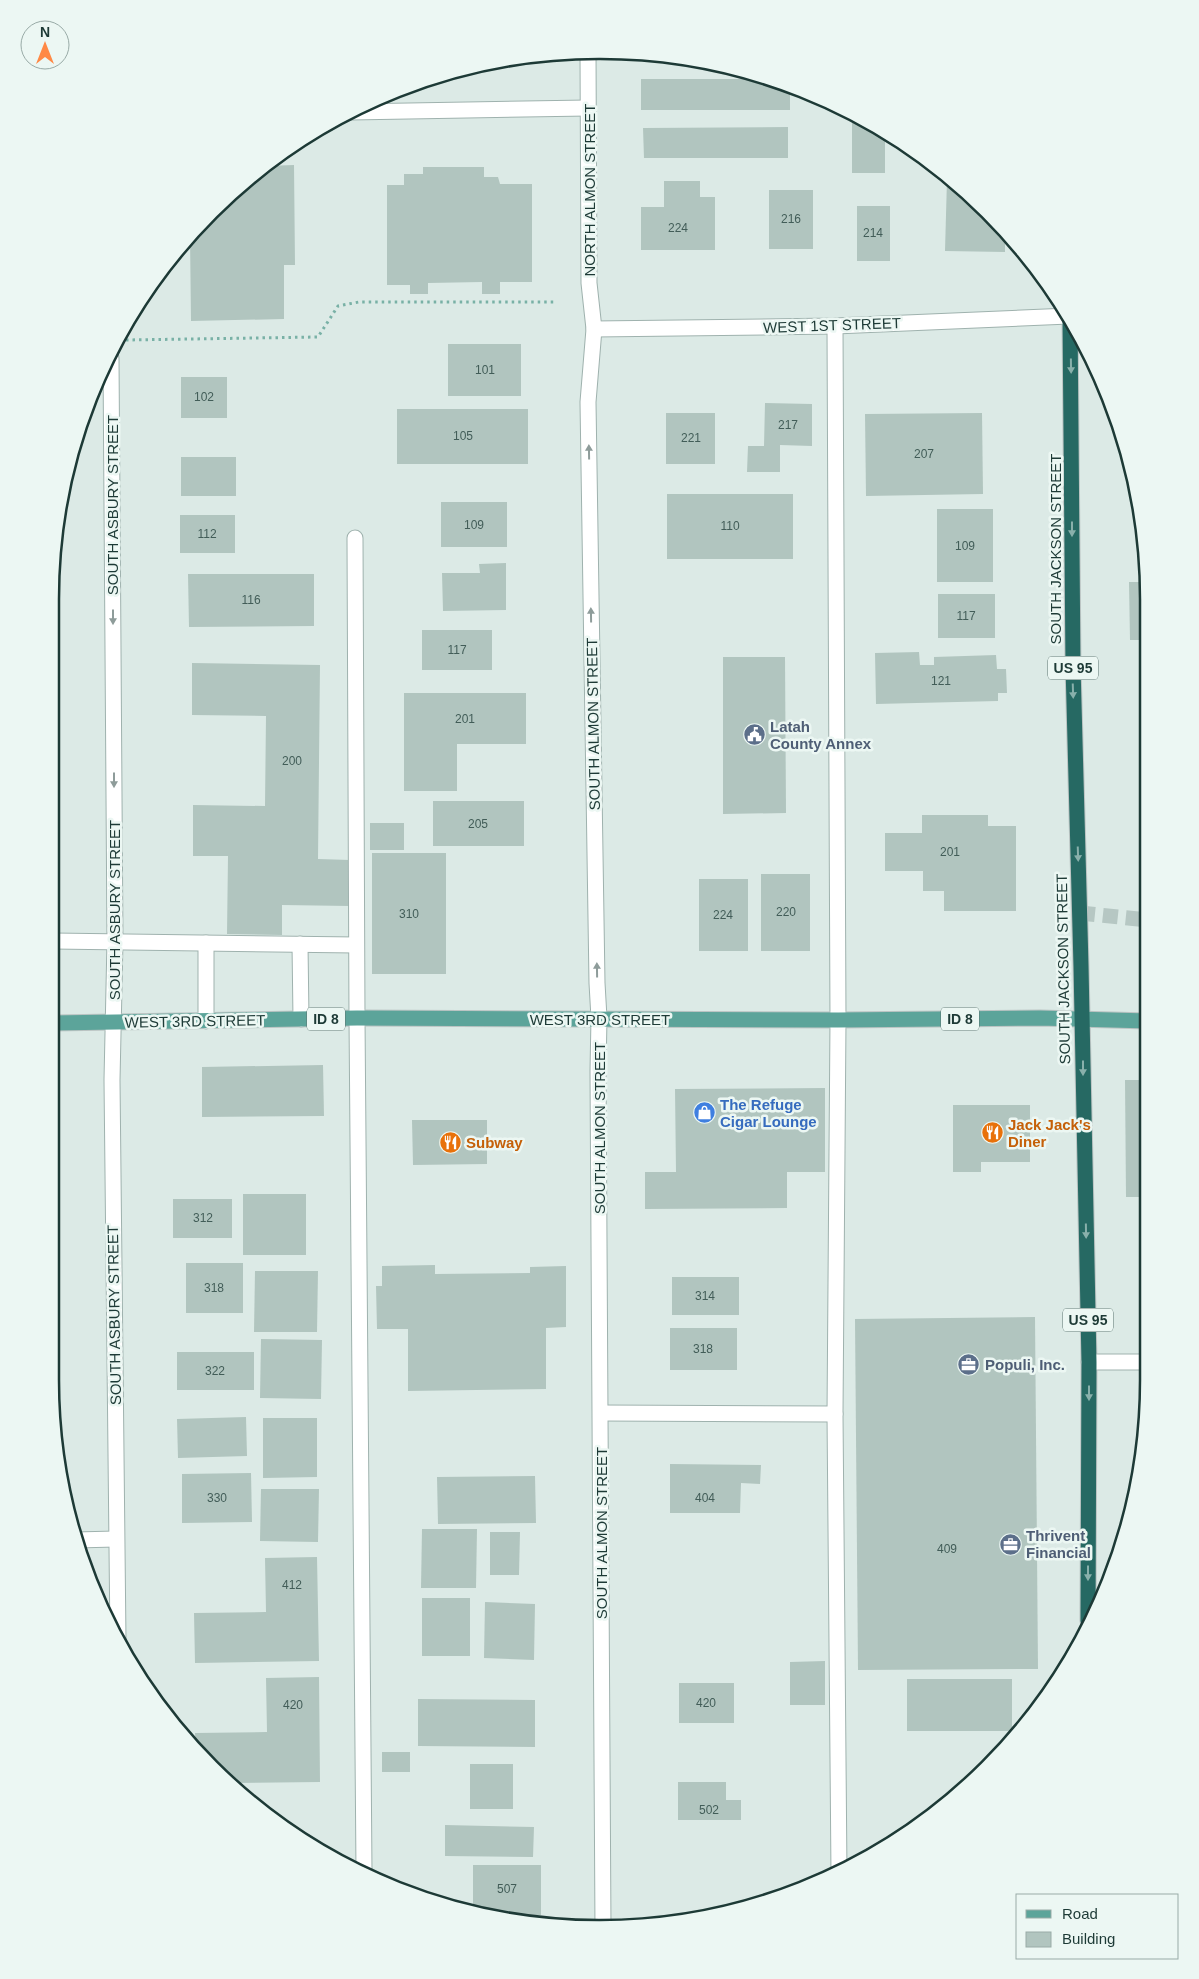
<svg xmlns="http://www.w3.org/2000/svg" width="1199" height="1979" font-family="Arial,sans-serif">
	<rect width="100%" height="100%" fill="#dceae6"/>
	<!-- building -->
	<g fill="#b1c5bf">
		<path d="M641,79H769L790,86V110H641Z"/>
		<path d="M852,123H868L885,132V173H852Z"/>
		<path d="M788,127V158H644L643,128Z"/>
		<path d="M294,165L295,265H284V319L191,321L190,236L211,211L266,166Z"/>
		<path d="M423,167H484V177H498L500,184H532V282H500V294H482V282L428,283V294H410V285H387V185H404V174H423Z"/>
		<path d="M947,179L1005,231V252L945,251Z"/>
		<path d="M664,181H700V197H715V250H641V207H664Z"/>
		<rect x="769" y="190" width="44" height="59"/>
		<rect x="857" y="206" width="33" height="55"/>
		<rect x="448" y="344" width="73" height="52"/>
		<rect x="181" y="377" width="46" height="41"/>
		<path d="M765,403L812,404V446L780,445V472H747L748,446H764Z"/>
		<rect x="397" y="409" width="131" height="55"/>
		<rect x="666" y="413" width="49" height="51"/>
		<path d="M982,413L983,494L866,496L865,414Z"/>
		<rect x="181" y="457" width="55" height="39"/>
		<rect x="667" y="494" width="126" height="65"/>
		<rect x="441" y="502" width="66" height="45"/>
		<rect x="937" y="509" width="56" height="73"/>
		<rect x="180" y="515" width="55" height="38"/>
		<path d="M56,541L57,571H51V563Z"/>
		<path d="M506,563V610L443,611L442,573H480L479,564Z"/>
		<path d="M188,574H314V626L189,627Z"/>
		<path d="M1129,582H1148V640H1130Z"/>
		<path d="M51,586H57V642H52Z"/>
		<rect x="938" y="594" width="57" height="44"/>
		<rect x="422" y="630" width="70" height="40"/>
		<path d="M919,652L920,665H934V657L996,655L997,669H1006L1007,693H998V701L876,704L875,653Z"/>
		<path d="M723,657H785L786,813L723,814Z"/>
		<path d="M192,663L320,665L318,859L350,860V906L282,905V935L227,934L228,856H193V805L265,806L266,716L192,715Z"/>
		<path d="M404,693H526V744H457V791H404Z"/>
		<rect x="433" y="801" width="91" height="45"/>
		<rect x="52" y="808" width="7" height="66"/>
		<path d="M922,815H988V826H1016V911H944V891H923V871H885V833H922Z"/>
		<rect x="370" y="823" width="34" height="27"/>
		<rect x="372" y="853" width="74" height="121"/>
		<rect x="761" y="874" width="49" height="77"/>
		<rect x="699" y="879" width="49" height="72"/>
		<path d="M323,1065L324,1116L202,1117V1067Z"/>
		<path d="M1125,1080H1148V1197H1126Z"/>
		<path d="M825,1088V1172H787V1208L645,1209V1172H676L675,1089Z"/>
		<path d="M953,1105H1030V1162H981V1172H953Z"/>
		<path d="M412,1120H487V1164L413,1165Z"/>
		<rect x="243" y="1194" width="63" height="61"/>
		<rect x="173" y="1199" width="59" height="39"/>
		<path d="M1141,1216H1148V1288H1140Z"/>
		<rect x="186" y="1263" width="57" height="50"/>
		<path d="M435,1265V1274L530,1273V1267L566,1266V1327L546,1328V1389L408,1391V1329H377L376,1286H382V1266Z"/>
		<path d="M255,1271H318L317,1332H254Z"/>
		<rect x="672" y="1277" width="67" height="38"/>
		<path d="M1035,1317L1038,1669L858,1670L855,1319Z"/>
		<rect x="670" y="1328" width="67" height="42"/>
		<path d="M261,1339L322,1340L321,1399L260,1398Z"/>
		<rect x="177" y="1352" width="77" height="38"/>
		<path d="M246,1417L247,1456L178,1458L177,1419Z"/>
		<path d="M263,1418H317V1477L263,1478Z"/>
		<path d="M670,1464L761,1465L760,1484L741,1483L740,1513H670Z"/>
		<path d="M251,1473L252,1522L182,1523V1474Z"/>
		<path d="M535,1476L536,1523L438,1524L437,1477Z"/>
		<path d="M261,1489H319L318,1542L260,1541Z"/>
		<path d="M422,1529H477L476,1588H421Z"/>
		<path d="M490,1532H520L519,1575H490Z"/>
		<path d="M317,1557L319,1661L195,1663L194,1613L266,1612L265,1558Z"/>
		<rect x="422" y="1598" width="48" height="58"/>
		<path d="M485,1602L535,1604L534,1660L484,1658Z"/>
		<path d="M825,1661V1705H790V1662Z"/>
		<path d="M319,1677L320,1782L229,1783L211,1768L196,1750L195,1733L267,1732L266,1678Z"/>
		<rect x="907" y="1679" width="105" height="52"/>
		<rect x="679" y="1683" width="55" height="40"/>
		<path d="M418,1699L535,1700V1747L418,1746Z"/>
		<rect x="382" y="1752" width="28" height="20"/>
		<rect x="470" y="1764" width="43" height="45"/>
		<path d="M678,1782H726V1800H741V1820H678Z"/>
		<path d="M445,1825L534,1827L533,1857L445,1856Z"/>
		<path d="M473,1865H541V1915H480L473,1913Z"/>
	</g>
	<g fill="none" stroke-linecap="round" stroke-linejoin="round">
		<!-- minor-tunnel -->
		<path stroke="#b6c7c3" stroke-width="15" stroke-dasharray="15 8" stroke-linecap="butt" d="M1080,913L1148,920"/>
		<defs>
			<g id="minor">
				<path d="M588,51L589,283L594,329L588,402L597,983L599,1018L598,1071L603,1929"/>
				<path d="M351,112L588,108"/>
				<path d="M835,326L838,1020L835,1414L839,1874"/>
				<path d="M594,329L835,326L1069,316"/>
				<path d="M111,358L115,941L112,1080L118,1641"/>
				<path d="M355,538L357,1018L364,1871"/>
				<path d="M53,941L356,945"/>
				<path d="M206,943V1021"/>
				<path d="M300,944L301,1019"/>
				<path d="M1089,1362H1148"/>
				<path d="M601,1413L835,1414"/>
				<path d="M75,1540L116,1539"/>
			</g>
			<path id="major" d="M53,1023L357,1018L838,1020L1040,1018L1148,1021"/>
			<path id="highway" d="M1070,317L1073,666L1081,966L1089,1362L1088,1621"/>
		</defs>
		<!-- minor casing -->
		<use href="#minor" stroke="#9fb2ae" stroke-width="17"/>
		<!-- major casing -->
		<use href="#major" stroke="#bbc4c3" stroke-width="17"/>
		<!-- highway casing -->
		<use href="#highway" stroke="#bbc4c3" stroke-width="17"/>
		<!-- path -->
		<path stroke="#79b1a6" stroke-width="3" stroke-dasharray="2.5 4" stroke-linecap="butt" d="M126,340L318,337L338,306L359,302H556"/>
		<!-- minor -->
		<use href="#minor" stroke="#fff" stroke-width="15"/>
		<!-- major -->
		<use href="#major" stroke="#5ca49a" stroke-width="15"/>
		<!-- highway -->
		<use href="#highway" stroke="#266963" stroke-width="15"/>
	</g>
	<!-- one-way arrows -->
	<defs><path id="oneway-solid" d="M-6-.8H1V-3.2L6.5 0L1 3.2V.8H-6Z" transform="scale(1.25)"/></defs>
	<g fill="#89b0ab">
		<use href="#oneway-solid" transform="translate(1071 366) rotate(89)"/>
		<use href="#oneway-solid" transform="translate(1072 529) rotate(90)"/>
		<use href="#oneway-solid" transform="translate(1073 691) rotate(88)"/>
		<use href="#oneway-solid" transform="translate(1078 854) rotate(88)"/>
		<use href="#oneway-solid" transform="translate(1083 1068) rotate(90)"/>
		<use href="#oneway-solid" transform="translate(1086 1231) rotate(89)"/>
		<use href="#oneway-solid" transform="translate(1089 1393) rotate(90)"/>
		<use href="#oneway-solid" transform="translate(1088 1573) rotate(90)"/>
	</g>
	<g fill="#8e9c9a">
		<use href="#oneway-solid" transform="translate(589 452) rotate(-91)"/>
		<use href="#oneway-solid" transform="translate(591 615) rotate(-91)"/>
		<use href="#oneway-solid" transform="translate(113 617) rotate(90)"/>
		<use href="#oneway-solid" transform="translate(114 780) rotate(90)"/>
		<use href="#oneway-solid" transform="translate(597 970) rotate(-91)"/>
	</g>
	<!-- icons -->
	<defs>
		<symbol id="civic-disc" viewBox="-11 -11 22 22"><circle r="9.5" fill="#5c6f8a" stroke="#ecf7f3"/><path d="M-.6-6.5H3V-4.5H.6V-3L4-1V1h2V6H-6V1h2V-1L-.6-3ZM-1.2 2.5V6h2.4V2.5Z" fill="#fff"/></symbol>
		<symbol id="shop-disc" viewBox="-11 -11 22 22"><circle r="9.5" fill="#3f7fe0" stroke="#ecf7f3"/><path d="M-5-2.5h2.3a2.7 3.5 0 0 1 5.4 0H5L5.5 6h-11ZM-1.5-2.5h3a1.5 2.3 0 0 0-3 0Z" fill="#fff"/></symbol>
		<symbol id="restaurant-disc" viewBox="-11 -11 22 22"><circle r="9.5" fill="#e8710a" stroke="#ecf7f3"/><path d="M-5-6h1v4h1v-4h1v4h1v-4h1v5L-1.5 .5V6h-2V.5L-5-1ZM5-6V6H3V1.5H1.5Q1.5-4 5-6Z" fill="#fff"/></symbol>
		<symbol id="office-disc" viewBox="-11 -11 22 22"><circle r="9.5" fill="#5c6f8a" stroke="#ecf7f3"/><path d="M-6-3h4V-5.5h4V-3h4V5H-6ZM-1-4.5V-3h2v-1.5ZM-6 0V1H6V0Z" fill="#fff"/></symbol>
	</defs>
	<g fill-rule="evenodd">
		<use href="#civic-disc" x="742" y="722" width="25" height="25"/>
		<use href="#shop-disc" x="692" y="1100" width="25" height="25"/>
		<use href="#restaurant-disc" x="980" y="1120" width="25" height="25"/>
		<use href="#restaurant-disc" x="438" y="1130" width="25" height="25"/>
		<use href="#office-disc" x="956" y="1352" width="25" height="25"/>
		<use href="#office-disc" x="998" y="1532" width="25" height="25"/>
	</g>
	<g text-anchor="middle" dominant-baseline="central" stroke-width="5" stroke-linejoin="round" paint-order="stroke">
		<!-- number labels -->
		<g font-size="12" fill="#425d58">
			<text x="791" y="219">216</text>
			<text x="678" y="228">224</text>
			<text x="873" y="233">214</text>
			<text x="485" y="370">101</text>
			<text x="204" y="397">102</text>
			<text x="788" y="425">217</text>
			<text x="463" y="436">105</text>
			<text x="691" y="438">221</text>
			<text x="924" y="454">207</text>
			<text x="474" y="525">109</text>
			<text x="730" y="526">110</text>
			<text x="207" y="534">112</text>
			<text x="965" y="546">109</text>
			<text x="251" y="600">116</text>
			<text x="966" y="616">117</text>
			<text x="457" y="650">117</text>
			<text x="941" y="681">121</text>
			<text x="465" y="719">201</text>
			<text x="292" y="761">200</text>
			<text x="478" y="824">205</text>
			<text x="950" y="852">201</text>
			<text x="786" y="912">220</text>
			<text x="409" y="914">310</text>
			<text x="723" y="915">224</text>
			<text x="203" y="1218">312</text>
			<text x="214" y="1288">318</text>
			<text x="705" y="1296">314</text>
			<text x="703" y="1349">318</text>
			<text x="215" y="1371">322</text>
			<text x="217" y="1498">330</text>
			<text x="705" y="1498">404</text>
			<text x="947" y="1549">409</text>
			<text x="292" y="1585">412</text>
			<text x="706" y="1703">420</text>
			<text x="293" y="1705">420</text>
			<text x="709" y="1810">502</text>
			<text x="507" y="1889">507</text>
		</g>
		<!-- shield labels -->
		<g fill="#ecf7f3" stroke="#5b736f" stroke-width="1">
			<rect x="1048" y="656.5" width="50" height="23" rx="4"/>
			<rect x="307" y="1007.5" width="38" height="23" rx="4"/>
			<rect x="941" y="1007.5" width="38" height="23" rx="4"/>
			<rect x="1063" y="1308.5" width="50" height="23" rx="4"/>
		</g>
		<g font-size="14" font-weight="bold" fill="#1d3a36">
			<text x="1073" y="668">US 95</text>
			<text x="326" y="1019">ID 8</text>
			<text x="960" y="1019">ID 8</text>
			<text x="1088" y="1320">US 95</text>
		</g>
		<!-- street labels -->
		<g font-size="15" fill="#1d3a36" stroke="#ecf7f3">
			<text transform="translate(589 190) rotate(-90)">NORTH ALMON STREET</text>
			<text transform="translate(832 325) rotate(-2)">WEST 1ST STREET</text>
			<text transform="translate(112 505) rotate(-90)">SOUTH ASBURY STREET</text>
			<text transform="translate(1055 549) rotate(-90)">SOUTH JACKSON STREET</text>
			<text transform="translate(593 724) rotate(-91)">SOUTH ALMON STREET</text>
			<text transform="translate(114 910) rotate(-90)">SOUTH ASBURY STREET</text>
			<text transform="translate(1063 969) rotate(-91)">SOUTH JACKSON STREET</text>
			<text x="600" y="1019">WEST 3RD STREET</text>
			<text transform="translate(195 1021) rotate(-1)">WEST 3RD STREET</text>
			<text transform="translate(599 1128) rotate(-90)">SOUTH ALMON STREET</text>
			<text transform="translate(114 1315) rotate(-91)">SOUTH ASBURY STREET</text>
			<text transform="translate(601 1533) rotate(-90)">SOUTH ALMON STREET</text>
		</g>
		<!-- service labels -->
		<g font-size="15" font-weight="bold" fill="#4e5e75" stroke="#ecf7f3" text-anchor="start">
			<text x="770" y="726">Latah<tspan x="770" dy="17">County Annex</tspan></text>
			<text x="985" y="1364">Populi, Inc.</text>
			<text x="1026" y="1535">Thrivent<tspan x="1026" dy="17">Financial</tspan></text>
		</g>
		<!-- shop labels -->
		<g font-size="15" font-weight="bold" fill="#366cbe" stroke="#ecf7f3" text-anchor="start">
			<text x="720" y="1104">The Refuge<tspan x="720" dy="17">Cigar Lounge</tspan></text>
		</g>
		<!-- food labels -->
		<g font-size="15" font-weight="bold" fill="#c56008" stroke="#ecf7f3" text-anchor="start">
			<text x="1008" y="1124">Jack Jack's<tspan x="1008" dy="17">Diner</tspan></text>
			<text x="466" y="1142">Subway</text>
		</g>
	</g>
	<!-- crop -->
	<path d="M0 0H1199V1979H0ZM599 59H600A540 540 0 0 1 1140 599V1380A540 540 0 0 1 600 1920H599A540 540 0 0 1 59 1380V599A540 540 0 0 1 599 59Z" fill="#ecf7f3" fill-rule="evenodd"/>
	<path fill="none" stroke="#1d3a36" stroke-width="2.5" d="M599 59H600A540 540 0 0 1 1140 599V1380A540 540 0 0 1 600 1920H599A540 540 0 0 1 59 1380V599A540 540 0 0 1 599 59Z"/>
	<!-- legend -->
	<rect x="1016" y="1894" width="162" height="65" fill="#ecf7f3" stroke="#99aba7"/>
	<rect x="1026" y="1910" width="25" height="8" fill="#5ca49a" stroke="#99aba7"/>
	<text x="1062" y="1919" font-size="15" fill="#1d3a36">Road</text>
	<rect x="1026" y="1932" width="25" height="15" fill="#b1c5bf" stroke="#99aba7"/>
	<text x="1062" y="1944" font-size="15" fill="#1d3a36">Building</text>
	<!-- north arrow -->
	<g transform="translate(45 45)"><circle r="24" fill="#ecf7f3" stroke="#99aba7"/>
	<path d="M0-4L9 19L0 12L-9 19Z" fill="#ff8945"/>
	<text y="-8" font-size="14" font-weight="bold" text-anchor="middle" fill="#1d3a36">N</text>
	</g>
</svg>
